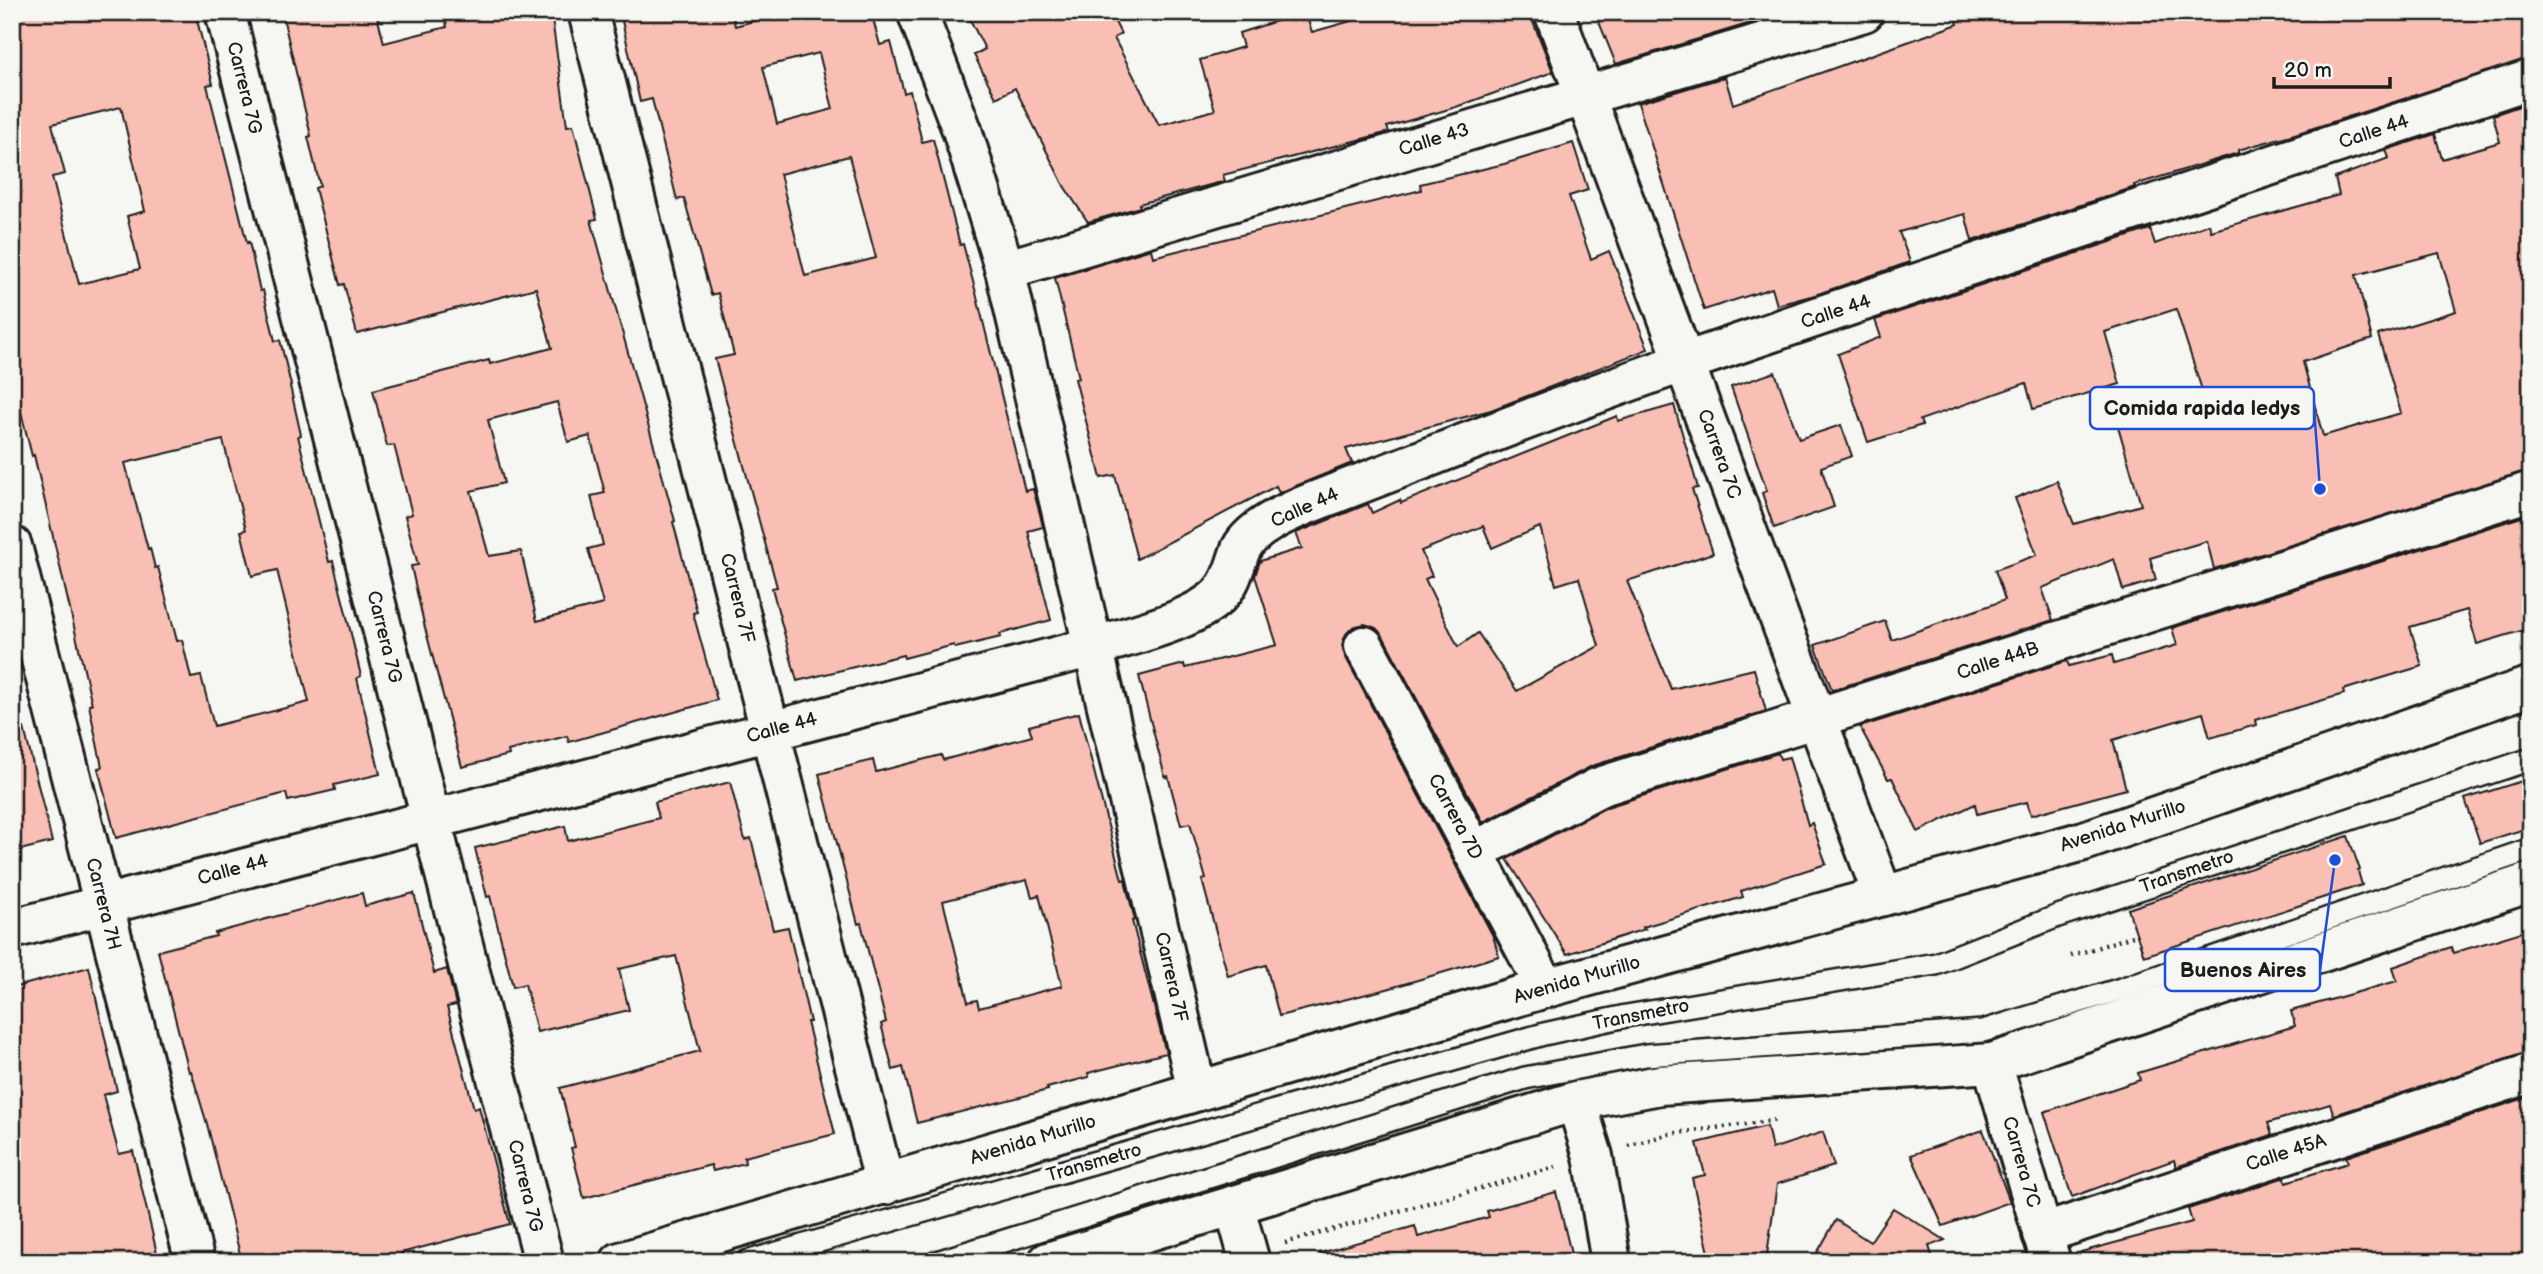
<svg xmlns="http://www.w3.org/2000/svg" width="2543" height="1274" font-family="'Balsamiq Sans',sans-serif">
	<rect width="100%" height="100%" fill="#f6f6f2"/>
	<filter id="ink" filterUnits="userSpaceOnUse"><feTurbulence type="fractalNoise" baseFrequency=".0143" numOctaves="2"/><feDisplacementMap in="SourceGraphic" scale="14" xChannelSelector="R" yChannelSelector="G"/><feConvolveMatrix kernelMatrix="1 2 1 2 8 2 1 2 1" color-interpolation-filters="sRGB"/></filter>
	<g filter="url(#ink)">
		<!-- building -->
		<g fill="#fabfb4" stroke="#1c1c1c" stroke-width="2" fill-rule="evenodd">
			<path d="M12,12H195L213,84L207,85L247,243L249,242L260,291L263,290L275,341L280,340L291,385L290,386L301,435L298,436L329,562L333,561L347,617L361,676L357,678L380,774L334,785L335,790L288,801L286,793L116,838L98,768L102,767L89,705L92,704L34,455L32,456L20,408L12,410ZM121,107L145,211L127,216L140,269L79,284L52,177L65,174L52,124ZM223,440L246,530L241,531L252,576L277,570L309,702L214,726L201,676L191,678L182,640L177,641L158,567L155,568L150,548L148,549L125,463Z"/>
			<path d="M300,12H376L384,43L447,27L444,12H551L567,126L573,125L597,219L591,220L675,521L673,522L697,612L693,613L717,700L569,742L567,736L508,751L509,755L462,767L425,628L411,566L418,565L405,516L412,514L394,445L387,446L373,390L489,360L490,364L552,348L536,288L357,334L344,284L340,285L315,188L320,186L308,137L311,136L283,17ZM557,402L568,442L590,436L605,493L591,496L603,545L588,549L603,604L537,621L521,551L489,556L471,491L504,483L488,420Z"/>
			<path d="M620,12H732L735,26L787,12H871L880,45L891,42L904,93L910,91L922,142L933,139L960,245L963,244L975,289L1025,491L1033,489L1040,514L1043,527L1028,531L1051,620L1000,634L1001,637L955,648L954,645L904,658L903,655L797,681L772,588L777,587L715,359L734,355L718,293L711,295L684,198L677,200L652,99L640,102ZM819,53L833,109L777,124L763,67ZM849,156L876,258L805,276L780,174Z"/>
			<path d="M966,12H1110L1121,34L1114,38L1159,125L1215,110L1200,60L1243,47L1239,33L1305,12L1312,32L1383,12H1529L1553,72L1456,107L1387,127L1389,132L1223,175L1225,181L1139,204L1140,207L1088,222L1064,186L1015,88L996,98L974,55L985,49Z"/>
			<path d="M1595,12H1787L1616,64Z"/>
			<path d="M1955,12H2531V58L2298,133L2238,150V153L2134,185L2135,187L1972,241L1965,214L1899,232L1910,262L1815,295L1777,305L1772,288L1704,310L1638,103L1725,77L1733,104L1958,24Z"/>
			<path d="M2531,102V470L2214,569L2207,541L2150,558L2156,580L2123,590L2114,559L2042,588L2053,620L1832,690L1815,645L1885,621L1892,640L2005,600L1995,570L2037,555L2015,498L2057,481L2074,524L2141,505L2115,416L2202,390L2176,309L2105,332L2120,384L2033,409L2026,383L1920,420L1922,425L1868,442L1838,354L1881,337L1875,320L2150,229L2155,244L2209,224L2211,231L2339,195L2335,178L2389,158L2386,150L2435,134L2442,159L2500,142L2493,115ZM2439,253L2456,311L2378,335L2401,413L2323,436L2303,362L2372,339L2356,275Z"/>
			<path d="M1573,143L1588,190L1569,196L1591,259L1609,251L1648,349L1491,410L1346,449L1352,463L1279,493L1276,486L1137,559L1115,475L1101,478L1075,379L1079,378L1055,278L1151,249L1153,257L1421,190L1420,184L1504,164Z"/>
			<path d="M1775,372L1799,439L1841,425L1852,456L1821,467L1834,507L1774,528L1762,493L1767,491L1731,387Z"/>
			<path d="M1674,405L1698,488L1692,489L1713,553L1627,581L1671,689L1754,669L1766,711L1592,766L1483,822L1383,636L1376,628L1365,624L1353,627L1346,634L1342,645L1345,656L1493,936L1499,956L1387,989L1279,1016L1266,965L1228,976L1202,880L1206,879L1190,823L1181,825L1168,776L1165,777L1139,676L1184,664L1185,668L1277,645L1255,576L1260,561L1302,548L1296,533L1368,504L1372,513L1400,500L1401,503L1617,416L1618,421ZM1483,526L1492,548L1540,527L1556,585L1579,578L1599,646L1517,691L1478,633L1458,647L1425,579L1432,576L1421,551Z"/>
			<path d="M2531,514V628L2477,644L2467,610L2410,627L2422,666L2343,690L2344,694L2255,720L2256,725L2210,738L2203,713L2113,740L2126,789L2031,815L2027,802L1977,814L1975,804L1918,832L1892,778L1888,779L1860,727L2067,661L2069,666L2112,655L2114,664L2177,645L2172,628Z"/>
			<path d="M1079,713L1122,880L1125,879L1127,889L1135,920L1132,921L1166,1053L1088,1073L1089,1077L1047,1088L1048,1090L917,1123L903,1067L893,1070L881,1024L886,1022L861,923L858,924L819,774L873,760L876,772L941,755L943,760L1032,736L1029,726ZM1027,880L1032,897L1039,895L1062,986L979,1008L977,1000L968,1002L943,901Z"/>
			<path d="M24,728L52,842L12,852V729Z"/>
			<path d="M1778,753L1780,759L1789,757L1808,825L1812,823L1826,864L1741,891L1743,897L1643,927L1645,929L1567,954L1507,859L1607,807Z"/>
			<path d="M2531,778V827L2480,843L2465,799Z"/>
			<path d="M730,782L745,840L751,838L773,930L788,927L810,1022H807L835,1134L744,1157L745,1163L713,1171L711,1165L584,1198L571,1148L575,1147L560,1088L700,1051L676,956L619,969L629,1010L537,1032L525,984L513,987L490,896L487,897L475,848L565,826L568,841L659,818L655,802Z"/>
			<path d="M2348,836L2360,870L2358,871L2362,885L2144,956L2128,909Z"/>
			<path d="M362,893L365,906L414,893L434,973L447,969L456,1005L447,1007L474,1109L479,1107L510,1224L401,1253L403,1262H242L207,1124L191,1071L189,1072L158,951L216,936L215,933Z"/>
			<path d="M2531,929V1052L2334,1115L2330,1104L2268,1123L2272,1135L2176,1167L2174,1160L2072,1197L2044,1112L2140,1080L2138,1073L2295,1026L2291,1011L2397,981L2393,967L2451,947L2453,953Z"/>
			<path d="M89,967L117,1091L103,1095L119,1154L133,1151L159,1262H12V988Z"/>
			<path d="M2531,1096V1262H2082L2081,1252L2192,1222L2188,1209L2285,1177L2286,1182L2348,1163L2346,1157Z"/>
			<path d="M1767,1126L1772,1149L1823,1132L1834,1166L1777,1184L1766,1262H1711L1692,1178L1705,1175L1697,1143Z"/>
			<path d="M1983,1130L2010,1202L1943,1226L1911,1155Z"/>
			<path d="M1556,1192L1573,1262H1321L1320,1253L1415,1226L1418,1237L1489,1217L1487,1211Z"/>
			<path d="M1893,1208L1945,1240L1929,1246L1934,1262H1812L1836,1220L1870,1242Z"/>
		</g>
		<g fill="none" stroke-linecap="round" stroke-linejoin="round">
			<defs>
				<g id="lane">
					<path d="M746,1262L1544,1034L1626,1016L1936,964L2058,916L2531,759"/>
					<path d="M937,1262L1525,1078L1646,1055L1983,1031L2121,989L2531,849"/>
				</g>
				<g id="street">
					<path d="M225,12L544,1262"/>
					<path d="M588,12L885,1185"/>
					<path d="M917,12L962,130L1005,270L1197,1091"/>
					<path d="M1554,12L1883,896"/>
					<path d="M1005,270L1864,12"/>
					<path d="M12,546L195,1262"/>
					<path d="M1364,646L1546,988"/>
					<path d="M1473,852L1599,787L2531,491"/>
					<path d="M12,929L1093,647C1128,636 1199,620 1222,592C1233,579 1235,564 1241,549C1255,521 1313,502 1341,491C1456,447 1571,401 1688,361C1968,264 2250,173 2531,79"/>
					<path d="M1992,1063L2051,1262"/>
					<path d="M1576,1101L1593,1156L1611,1262"/>
					<path d="M1234,1205L1250,1262"/>
					<path d="M2042,1234L2531,1073"/>
				</g>
				<g id="primary">
					<path d="M620,1262L1546,988L2084,841L2531,686"/>
					<path d="M1048,1262L1576,1101L1660,1085L1992,1063L2531,882"/>
				</g>
			</defs>
			<!-- lane casing -->
			<use href="#lane" stroke="#1c1c1c" stroke-width="26"/>
			<!-- street casing -->
			<use href="#street" stroke="#1c1c1c" stroke-width="44"/>
			<!-- primary casing -->
			<use href="#primary" stroke="#1c1c1c" stroke-width="44"/>
			<!-- path -->
			<g stroke="#1c1c1c" stroke-width="4.5" stroke-dasharray="2 5" stroke-linecap="butt">
				<path d="M2071,956L2136,935"/>
				<path d="M1628,1146L1669,1134L1778,1120"/>
				<path d="M1285,1243L1556,1167"/>
			</g>
			<!-- lane -->
			<use href="#lane" stroke="#f6f6f2" stroke-width="21"/>
			<!-- street -->
			<use href="#street" stroke="#f6f6f2" stroke-width="38"/>
			<!-- primary -->
			<use href="#primary" stroke="#f6f6f2" stroke-width="38"/>
		</g>
	</g>
	<g text-anchor="middle" dominant-baseline="central" stroke-width="7" stroke-linejoin="round" paint-order="stroke">
		<!-- street labels -->
		<g font-size="19" fill="#1c1c1c" stroke="#f6f6f2">
			<text transform="translate(244 88) rotate(76)">Carrera 7G</text>
			<text transform="translate(2374 132) rotate(-18)">Calle 44</text>
			<text transform="translate(1434 140) rotate(-17)">Calle 43</text>
			<text transform="translate(1836 312) rotate(-18)">Calle 44</text>
			<text transform="translate(1719 454) rotate(70)">Carrera 7C</text>
			<text transform="translate(1305 508) rotate(-24)">Calle 44</text>
			<text transform="translate(737 598) rotate(76)">Carrera 7F</text>
			<text transform="translate(384 637) rotate(76)">Carrera 7G</text>
			<text transform="translate(1998 661) rotate(-18)">Calle 44B</text>
			<text transform="translate(782 728) rotate(-15)">Calle 44</text>
			<text transform="translate(1455 817) rotate(62)">Carrera 7D</text>
			<text transform="translate(2123 826) rotate(-18)">Avenida Murillo</text>
			<text transform="translate(233 870) rotate(-15)">Calle 44</text>
			<text transform="translate(2187 872) rotate(-19)">Transmetro</text>
			<text transform="translate(103 904) rotate(76)">Carrera 7H</text>
			<text transform="translate(1171 977) rotate(77)">Carrera 7F</text>
			<text transform="translate(1577 980) rotate(-16)">Avenida Murillo</text>
			<text transform="translate(1641 1015) rotate(-11)">Transmetro</text>
			<text transform="translate(1033 1140) rotate(-17)">Avenida Murillo</text>
			<text transform="translate(2286 1153) rotate(-18)">Calle 45A</text>
			<text transform="translate(2021 1162) rotate(74)">Carrera 7C</text>
			<text transform="translate(1094 1163) rotate(-16)">Transmetro</text>
			<text transform="translate(525 1186) rotate(76)">Carrera 7G</text>
		</g>
	</g>
	<!-- callouts -->
	<path fill="none" stroke="#1d4ed8" stroke-width="2.5" d="M2320 489L2314 408M2335 860L2320 970"/>
	<g fill="#1d4ed8" stroke="#f6f6f2" stroke-width="2.5">
		<circle cx="2320" cy="489" r="7"/>
		<circle cx="2335" cy="860" r="7"/>
	</g>
	<g fill="#f6f6f2" stroke="#1d4ed8" stroke-width="2.5">
		<rect x="2090" y="387" width="224" height="42" rx="7"/>
		<rect x="2165" y="949" width="155" height="42" rx="7"/>
	</g>
	<g font-size="21" text-anchor="middle" font-weight="bold" fill="#1c1c1c">
		<text x="2202" y="415">Comida rapida ledys</text>
		<text x="2243" y="977">Buenos Aires</text>
	</g>
	<!-- margin -->
	<rect width="2543" height="1274" fill="none" stroke="#f6f6f2" stroke-width="42"/>
	<rect x="21" y="21" width="2501" height="1232" fill="none" stroke="#1c1c1c" stroke-width="2.5" filter="url(#ink)"/>
	<!-- scale -->
	<path d="M2274 77v10h116v-10" fill="none" stroke="#1c1c1c" stroke-width="3.5"/>
	<text x="2284" y="77" font-size="21" fill="#1c1c1c" stroke="#f6f6f2" stroke-width="5" paint-order="stroke">20 m</text>
</svg>
